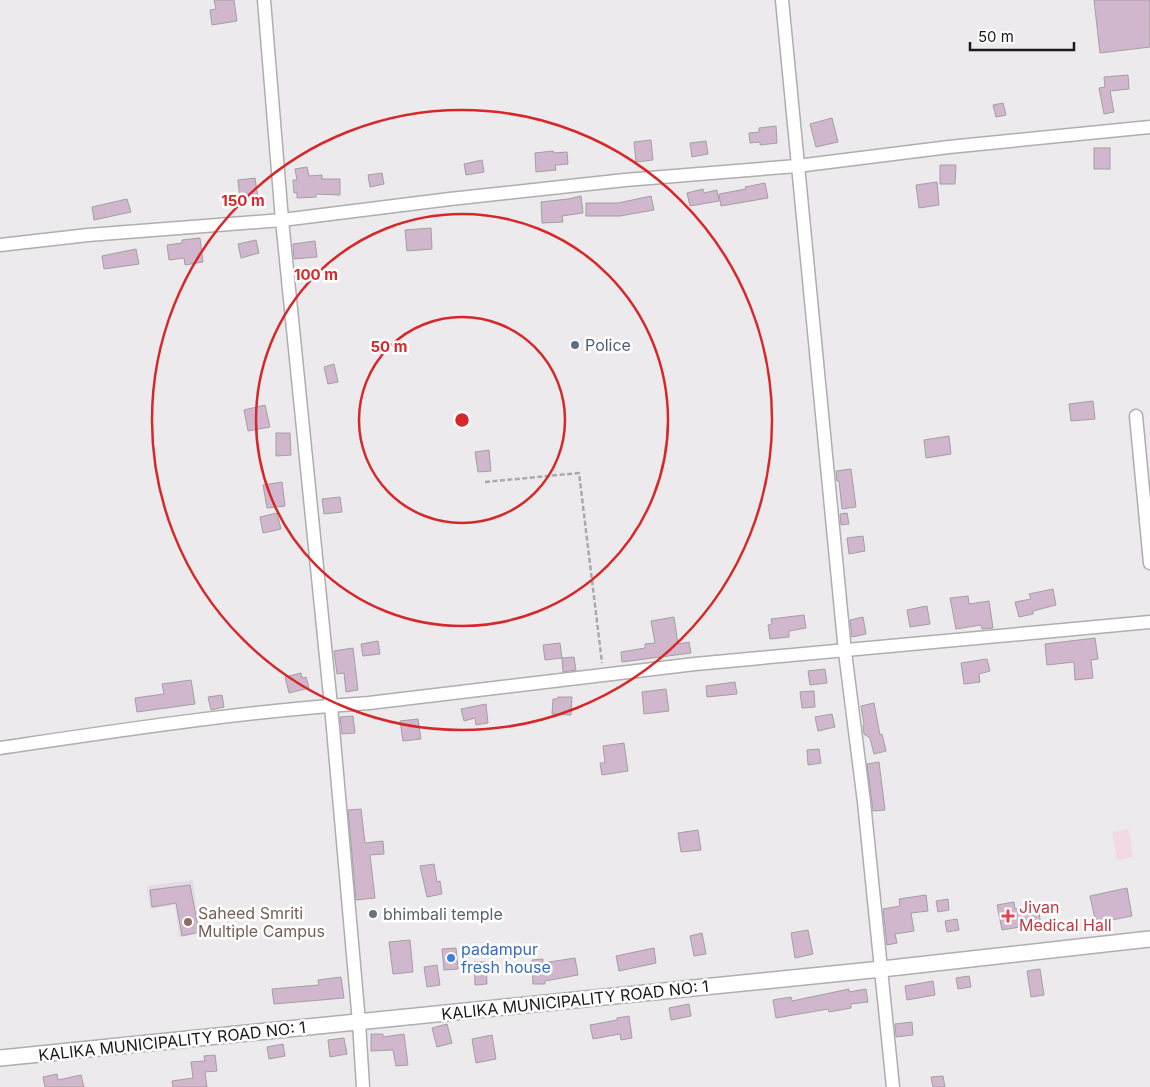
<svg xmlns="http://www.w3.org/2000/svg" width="1150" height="1087" font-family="Inter,sans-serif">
	<rect width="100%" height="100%" fill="#edeaee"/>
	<!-- commercial -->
	<path fill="#f2dae5" d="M1129,829L1133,857L1117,860L1112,832Z"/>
	<!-- built -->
	<path fill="#e3dbe5" d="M193,880L200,934L179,937L175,905L150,909L147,886Z"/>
	<!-- building -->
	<g fill="#d1b7cd" stroke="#a29fa1">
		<path d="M214,0H234L237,21L212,25L210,10L216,9Z"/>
		<path d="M1094,0H1150V47L1100,53Z"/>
		<path d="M1128,75L1129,89L1110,91L1114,112L1104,114L1099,88L1105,87L1104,77Z"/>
		<path d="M1003,103L1006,115L996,117L993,105Z"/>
		<path d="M832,118L838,142L816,147L810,124Z"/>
		<path d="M776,126L777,143L760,145V142L750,143L749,133L759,132V128Z"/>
		<path d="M651,140L653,160L636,162L634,142Z"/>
		<path d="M706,141L708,154L692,157L690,143Z"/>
		<rect x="1094" y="148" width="16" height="21"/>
		<path d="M553,151L554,153L567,152L568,164L555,165L556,170L536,172L535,153Z"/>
		<path d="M482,160L484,172L466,175L464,164Z"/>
		<path d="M940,165H956L955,184H940Z"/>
		<path d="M307,167L309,176L322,175V179H340V195L316,194V197L297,198V192L294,193L293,180H297L295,169Z"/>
		<path d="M382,173L384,184L370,187L368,175Z"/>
		<path d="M255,178L258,198L240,200L238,180Z"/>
		<path d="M937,182L939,205L919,208L916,185Z"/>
		<path d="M765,183L768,198L721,206L719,194L746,189L745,187Z"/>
		<path d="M703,189L704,193L717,190L719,201L690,206L687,193Z"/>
		<path d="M581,196L583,213L562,216L563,222L542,223L541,202L568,199Z"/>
		<path d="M651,196L654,210L620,216H586V203H618Z"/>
		<path d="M127,199L131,212L94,220L92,207Z"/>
		<path d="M431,228L432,249L407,251L405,230Z"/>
		<path d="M200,238L203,262L185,265L184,258L169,260L167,245L182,243V240Z"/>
		<path d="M256,240L259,253L241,258L238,244Z"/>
		<path d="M315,241L317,257L294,259L293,244Z"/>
		<path d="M136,249L139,264L104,269L102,256Z"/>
		<path d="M334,364L338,382L328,384L324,367Z"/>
		<path d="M1093,401L1095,419L1071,421L1069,404Z"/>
		<path d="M265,405L270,427L248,431L244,410Z"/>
		<path d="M276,433H290L291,455L276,456Z"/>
		<path d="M949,436L951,454L926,458L924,440Z"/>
		<path d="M489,450L491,471L478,472L475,452Z"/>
		<path d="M851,469L856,507L842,509L839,481H837L836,471Z"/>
		<path d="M282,482L285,506L267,508L263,485Z"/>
		<path d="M340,497L342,512L324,514L322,499Z"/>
		<path d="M277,513L281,529L263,533L260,517Z"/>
		<path d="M847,513L849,524L841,525L840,514Z"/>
		<path d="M863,536L865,551L849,554L847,538Z"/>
		<path d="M1053,589L1056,605L1033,611V614L1019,617L1015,602L1031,599L1029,594Z"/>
		<path d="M968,596L969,604L989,601L993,628L982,629L981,625L956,629L950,598Z"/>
		<path d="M927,606L930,624L910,627L907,610Z"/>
		<path d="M804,615L806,628L789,631V637L770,639L768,625L772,624L771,619Z"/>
		<path d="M674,617L678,644L689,642L691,653L622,662L621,652L645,648V644L655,643L651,621Z"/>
		<path d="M863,617L866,634L852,637L850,620Z"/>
		<path d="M1095,638L1098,659L1091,660L1093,678L1075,680L1074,662L1047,665L1045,644Z"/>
		<path d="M378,641L380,654L363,656L361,644Z"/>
		<path d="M560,643L562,658L545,660L543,645Z"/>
		<path d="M353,648L358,690L346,692L344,673L337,674L334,651Z"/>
		<path d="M574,657L576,670L563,672L562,658Z"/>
		<path d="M987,659L990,671L979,674L980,682L964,684L961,663Z"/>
		<path d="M825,669L827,683L810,685L808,671Z"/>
		<path d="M301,673L302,678L306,677L309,688L289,693L285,677Z"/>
		<path d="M191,680L195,704L137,712L135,698L164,694L162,684Z"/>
		<path d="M735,682L737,694L707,697L706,686Z"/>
		<path d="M666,689L669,711L644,714L642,692Z"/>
		<path d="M814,691L815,707L802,708L800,692Z"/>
		<path d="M222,695L224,707L211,710L208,697Z"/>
		<path d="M558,697H572L571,715L552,714L553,699H557Z"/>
		<path d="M874,703L880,735L882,734L886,751L874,754L870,738L864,734L863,726L864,724L861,706Z"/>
		<path d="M486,704L488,723L476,725L475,718L464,721L461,709Z"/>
		<path d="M832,714L835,727L818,731L815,717Z"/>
		<path d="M353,716L355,733L342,734L340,717Z"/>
		<path d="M418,719L421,739L403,741L400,721Z"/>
		<path d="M624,743L628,771L602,775L600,763H605L603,746Z"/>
		<path d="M819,749L821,763L808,765L807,750Z"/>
		<path d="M879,762L885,810L873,811L867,764Z"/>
		<path d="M361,809L365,843L383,841L384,854L370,855L375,898L356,900L348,810Z"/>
		<path d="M698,830L701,850L681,852L678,833Z"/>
		<path d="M434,864L437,882L440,881L442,894L427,897L420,866Z"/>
		<path d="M190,885L199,932L182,936L176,903L152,907L150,890Z"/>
		<path d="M1127,888L1132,916L1096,923L1090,896Z"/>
		<path d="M926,895L928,911L911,913L914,931L895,934L897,943L887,945L883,909L900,906L899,899Z"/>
		<path d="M948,899L949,910L938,912L936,901Z"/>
		<path d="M1014,902L1015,909L1038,905L1041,927L1026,929V926L1002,930L997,905Z"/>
		<path d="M957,919L959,930L947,932L945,921Z"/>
		<path d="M808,930L813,954L795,958L791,933Z"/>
		<path d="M702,933L706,954L694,956L690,936Z"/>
		<path d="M410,940L413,972L393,974L389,942Z"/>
		<path d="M456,948L458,969L444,970L442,949Z"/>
		<path d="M654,948L656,963L619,971L616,956Z"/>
		<path d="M575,958L578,975L545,981V984H533L532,960L543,959V963Z"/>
		<path d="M474,962H486L487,984L475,985Z"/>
		<path d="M437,965L440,985L427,987L424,967Z"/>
		<path d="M1040,969L1044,995L1031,997L1027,971Z"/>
		<path d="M969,976L971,987L958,989L956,978Z"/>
		<path d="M341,977L344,998L274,1004L272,989L319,985L318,980Z"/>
		<path d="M933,981L935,995L907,1000L905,986Z"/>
		<path d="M849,989V992L866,989L868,1002L851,1004V1008L829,1012L828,1009L776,1018L773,1000L791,997L792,1001Z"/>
		<path d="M689,1004L691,1016L671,1020L669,1008Z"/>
		<path d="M629,1016L632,1038L621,1040L620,1034L593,1039L590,1025L617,1020V1018Z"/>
		<path d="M912,1022L913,1035L896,1037L895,1024Z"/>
		<path d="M447,1024L452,1043L437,1047L432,1028Z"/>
		<path d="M371,1034H383V1037L404,1034L408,1065L396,1066L393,1050L371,1051Z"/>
		<path d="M492,1035L496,1059L476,1063L472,1039Z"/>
		<path d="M344,1038L347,1054L330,1057L328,1040Z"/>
		<path d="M283,1044L285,1056L269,1059L267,1047Z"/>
		<path d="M215,1055L217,1071L205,1072L207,1087H173L172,1081L193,1078L191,1062L205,1061L204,1056Z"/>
		<path d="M57,1074L58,1080L81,1075L84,1087H45L43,1077Z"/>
		<path d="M943,1076L945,1087H933L931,1077Z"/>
	</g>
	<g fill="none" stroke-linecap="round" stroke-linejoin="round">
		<defs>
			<g id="minor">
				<path d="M264,0L282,220L331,706L359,1022L363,1087"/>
				<path d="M782,0L845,652L864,802L893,1087"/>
				<path d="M0,245L88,235L282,220L450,199L625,180L797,166L949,147L1150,127"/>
				<path d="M1136,416L1150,563"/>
				<path d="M0,748C122,730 245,711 369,703L695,664L1150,622"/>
			</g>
			<path id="tertiary" d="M0,1058L882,969L1150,939"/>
		</defs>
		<!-- minor casing -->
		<use href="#minor" stroke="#afadb0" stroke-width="15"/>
		<!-- tertiary casing -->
		<use href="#tertiary" stroke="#afadb0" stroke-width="18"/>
		<!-- path -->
		<path stroke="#aaa8ab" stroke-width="2.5" stroke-dasharray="5 2.5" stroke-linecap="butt" d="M485,482L579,473L602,663"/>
		<!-- minor -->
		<use href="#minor" stroke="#fff" stroke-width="12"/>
		<!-- tertiary -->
		<use href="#tertiary" stroke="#fff" stroke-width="15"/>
	</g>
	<!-- distance rings -->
	<g fill="none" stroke="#d62828" stroke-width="2.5">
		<circle cx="462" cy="420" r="103"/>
		<circle cx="462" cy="420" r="206"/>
		<circle cx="462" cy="420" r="310"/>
	</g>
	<!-- markers -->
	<circle fill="#5c6f8a" stroke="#fff" stroke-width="2" cx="575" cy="345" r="5"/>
	<circle fill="#6b7280" stroke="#fff" stroke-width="2" cx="373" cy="914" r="5"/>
	<path fill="#e0444e" stroke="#fff" stroke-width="2" d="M1005.5 908.5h5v5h5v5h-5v5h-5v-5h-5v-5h5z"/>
	<circle fill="#8d6e63" stroke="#fff" stroke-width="2" cx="188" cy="922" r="5"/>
	<circle fill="#3f7fe0" stroke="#fff" stroke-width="2" cx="451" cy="958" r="5"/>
	<g text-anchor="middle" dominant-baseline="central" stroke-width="5" stroke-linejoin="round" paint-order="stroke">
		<!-- service labels -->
		<g font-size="16" fill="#4e5e75" stroke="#fff" text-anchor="start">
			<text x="585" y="345">Police</text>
		</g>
		<!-- health labels -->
		<g font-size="16" fill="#be3a42" stroke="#fff" text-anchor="start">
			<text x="1019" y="907">Jivan<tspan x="1019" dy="18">Medical Hall</tspan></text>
		</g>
		<!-- education labels -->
		<g font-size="16" fill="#785e54" stroke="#fff" text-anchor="start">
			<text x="198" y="913">Saheed Smriti<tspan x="198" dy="18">Multiple Campus</tspan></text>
		</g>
		<!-- worship labels -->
		<g font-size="16" fill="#5b616d" stroke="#fff" text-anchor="start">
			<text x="383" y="914">bhimbali temple</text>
		</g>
		<!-- shop labels -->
		<g font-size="16" fill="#366cbe" stroke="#fff" text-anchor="start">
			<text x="461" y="949">padampur<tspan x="461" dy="18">fresh house</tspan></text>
		</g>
		<!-- street labels -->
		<g font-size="16" fill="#1a1a1b" stroke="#fff">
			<text transform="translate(575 1000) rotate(-6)">KALIKA MUNICIPALITY ROAD NO: 1</text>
			<text transform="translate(172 1041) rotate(-6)">KALIKA MUNICIPALITY ROAD NO: 1</text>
		</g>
	</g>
	<circle cx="462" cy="420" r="8" fill="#d62828" stroke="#fff" stroke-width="2.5"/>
	<g font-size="15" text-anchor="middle" font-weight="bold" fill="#d62828" stroke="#fff" stroke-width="5" stroke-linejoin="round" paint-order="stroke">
		<text x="243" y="206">150 m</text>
		<text x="316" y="280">100 m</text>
		<text x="389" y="352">50 m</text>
	</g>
	<!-- scale -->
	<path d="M970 42v8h104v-8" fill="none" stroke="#1a1a1b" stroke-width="2.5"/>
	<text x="978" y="42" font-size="15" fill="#1a1a1b" stroke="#ffffff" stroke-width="4" paint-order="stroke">50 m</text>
</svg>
